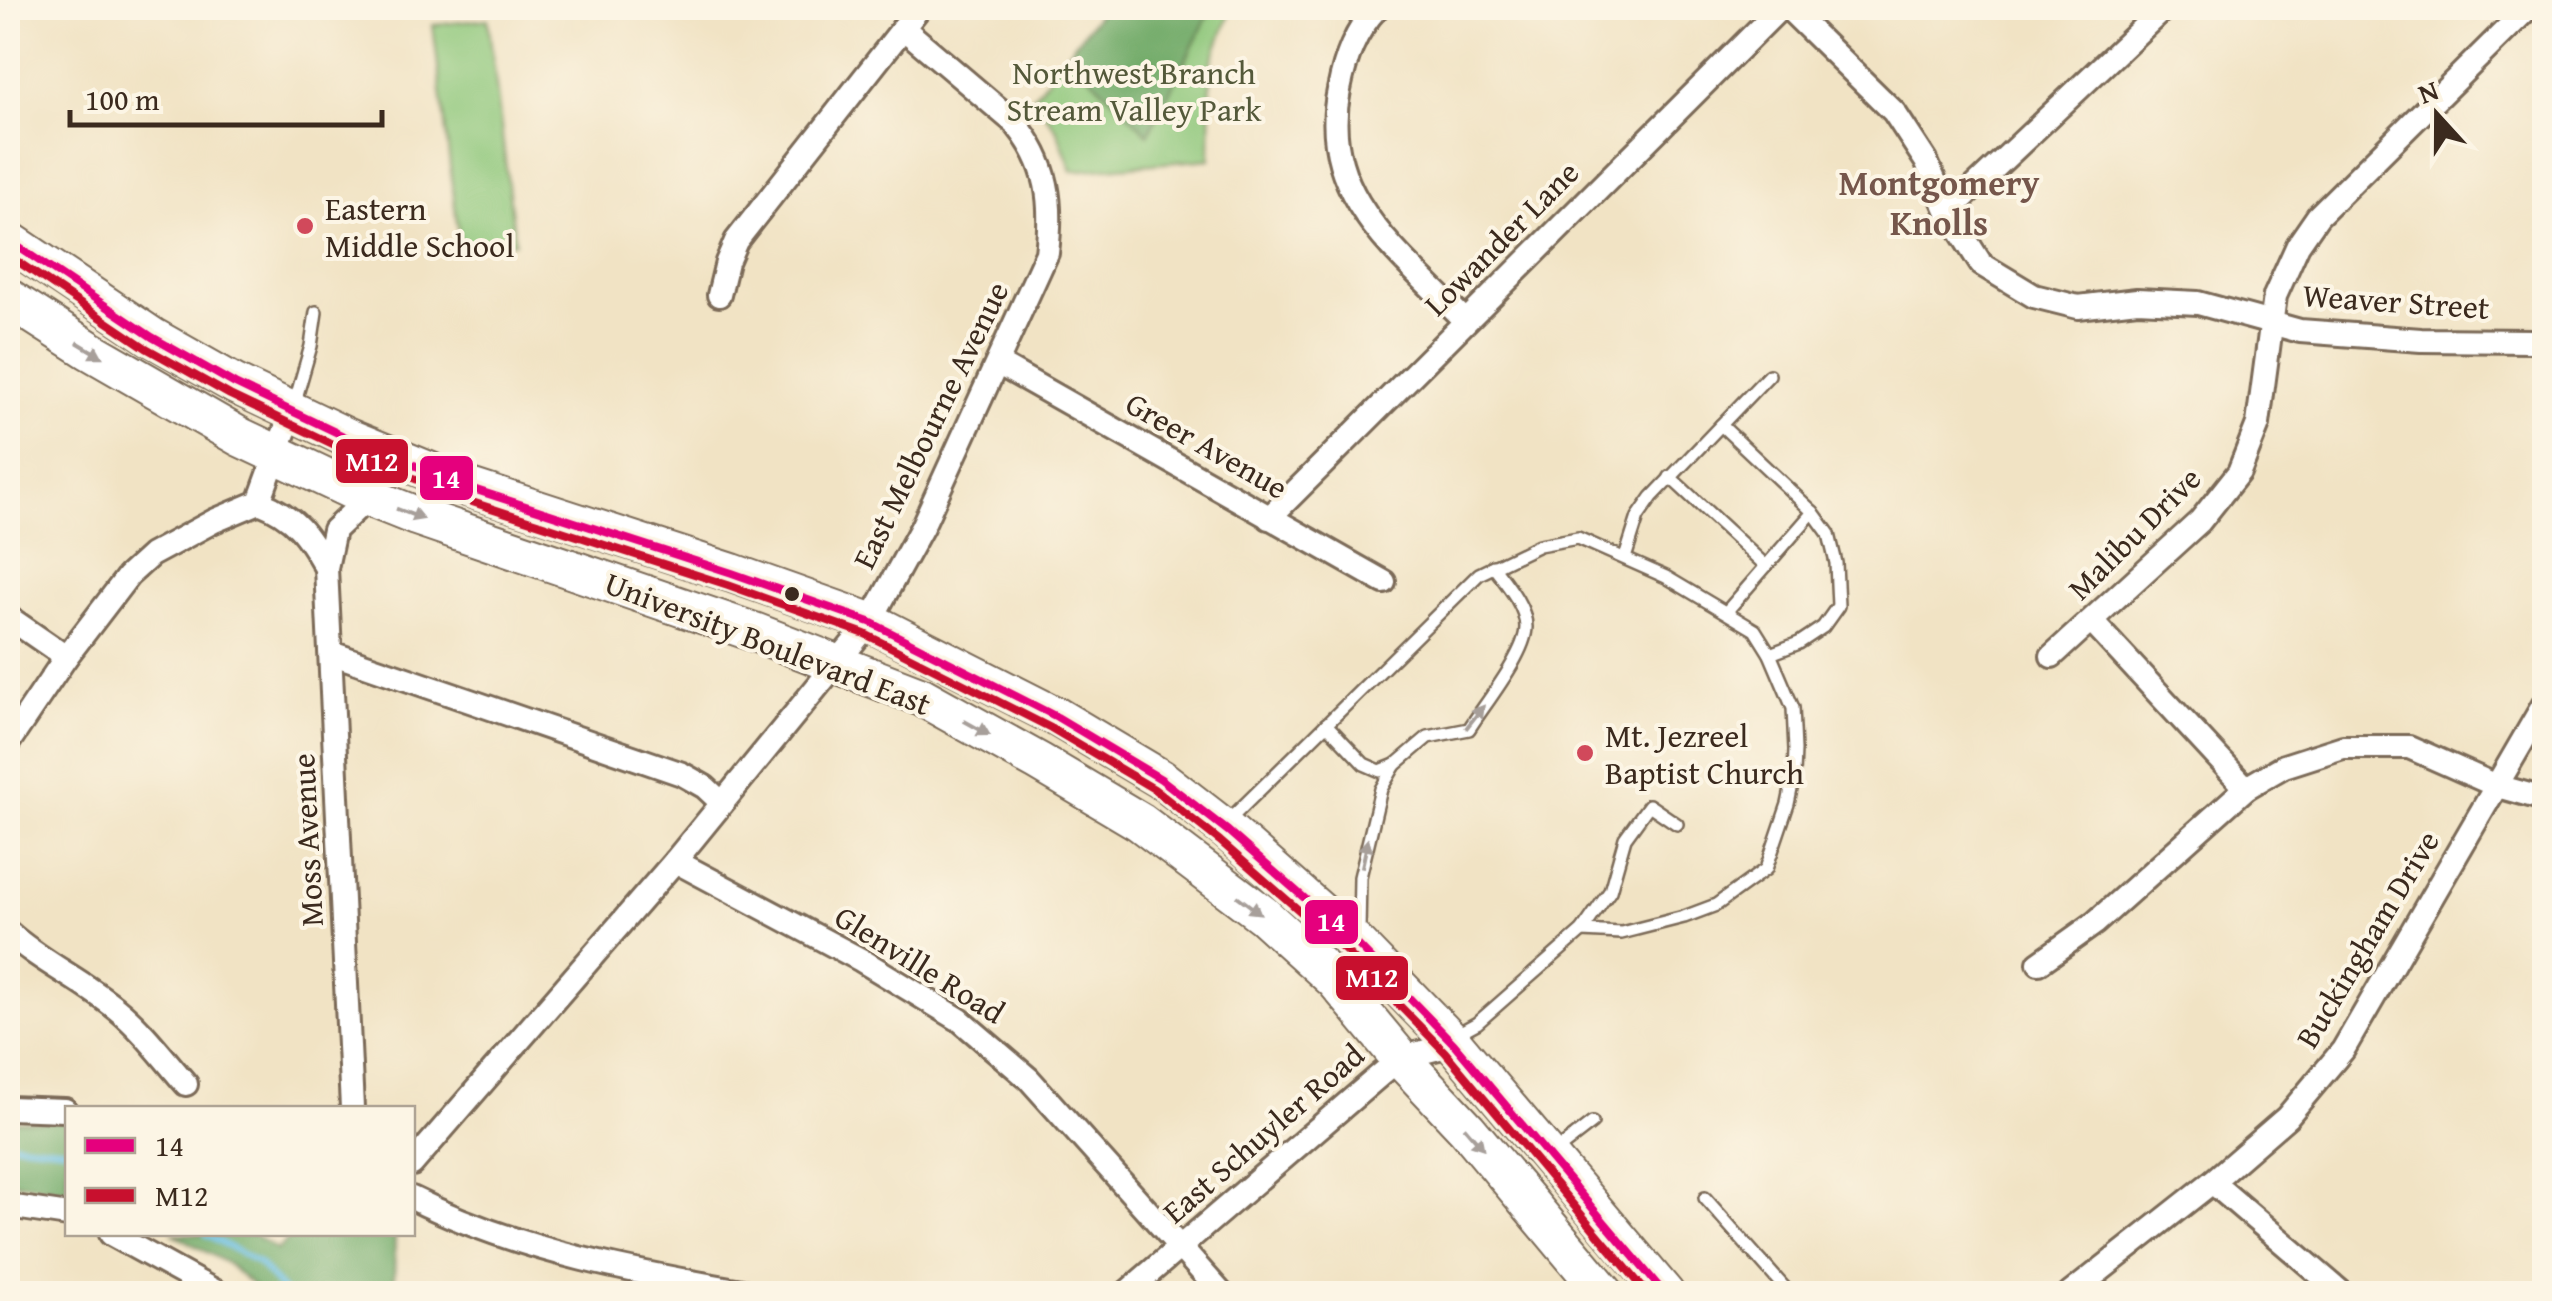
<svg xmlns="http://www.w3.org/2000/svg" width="2552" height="1301" font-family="'Gentium Book Plus',serif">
	<rect width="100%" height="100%" fill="#fcf5e5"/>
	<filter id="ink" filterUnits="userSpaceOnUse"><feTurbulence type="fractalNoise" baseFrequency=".01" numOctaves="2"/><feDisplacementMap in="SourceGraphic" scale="20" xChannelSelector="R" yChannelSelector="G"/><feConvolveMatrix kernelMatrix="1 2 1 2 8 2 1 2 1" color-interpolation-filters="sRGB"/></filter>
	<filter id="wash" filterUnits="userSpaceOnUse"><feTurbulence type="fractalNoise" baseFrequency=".0048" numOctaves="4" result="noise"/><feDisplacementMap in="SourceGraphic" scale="40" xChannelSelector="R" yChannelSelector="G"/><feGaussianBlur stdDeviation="2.25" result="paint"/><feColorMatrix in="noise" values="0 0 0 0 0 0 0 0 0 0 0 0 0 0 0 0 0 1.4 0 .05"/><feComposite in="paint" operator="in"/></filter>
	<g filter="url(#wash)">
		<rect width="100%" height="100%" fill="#f1e3c4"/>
		<!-- green -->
		<g fill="#8fc77b" stroke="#65784c" stroke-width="2.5">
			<path d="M1103,8H1232L1211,64L1210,159L1072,171L1057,130L1033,97Z"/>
			<path d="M488,19L515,242L460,248L433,25Z"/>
		</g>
		<!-- forest -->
		<g fill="#73ac6b" stroke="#576b44" stroke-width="2.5">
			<path d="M1103,8H1212L1148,134L1067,54Z"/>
			<path d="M8,1120L67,1122V1191L8,1181Z"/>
			<path d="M174,1234H253L277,1250L293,1234H395L394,1293H261L228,1264Z"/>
		</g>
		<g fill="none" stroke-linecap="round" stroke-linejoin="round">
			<!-- stream -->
			<g stroke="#66bde3" stroke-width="6">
				<path d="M8,1143L68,1149"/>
				<path d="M206,1234L258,1263L286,1294"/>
			</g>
		</g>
	</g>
	<g filter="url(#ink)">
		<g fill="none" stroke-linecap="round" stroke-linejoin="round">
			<defs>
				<g id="service">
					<path d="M294,405L311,346L316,312"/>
					<path d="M1721,425L1769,375"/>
					<path d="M1670,477L1766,566"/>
					<path d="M1625,558L1638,517L1652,497L1721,425L1813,512L1829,534L1836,563L1838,606L1823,627L1799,643L1770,654"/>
					<path d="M1727,611L1813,512"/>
					<path d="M1326,724L1364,764L1380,771L1395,765"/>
					<path d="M1225,824L1479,574L1539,545L1578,538L1666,577L1755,630L1770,654L1793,708L1795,750L1794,775L1788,804L1766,869L1716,905L1684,917L1621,933L1582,931"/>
					<path d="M1359,932L1360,877L1381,789L1395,765L1428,737L1469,729C1483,706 1526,654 1526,627C1526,606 1505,582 1493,566"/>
					<path d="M1453,1036L1477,1023L1582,931L1610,891L1625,838L1649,805L1677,824"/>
					<path d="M1552,1154L1592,1123"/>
					<path d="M1705,1198L1790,1294"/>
				</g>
				<g id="minor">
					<path d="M1377,8C1355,31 1345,59 1339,90C1317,194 1399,253 1464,320"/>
					<path d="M1788,8L1894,112L1926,161L1948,212L1981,264L2034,296L2078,307L2137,300L2198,303L2300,331L2421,340L2532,341L2544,338"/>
					<path d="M1948,212L2164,8"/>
					<path d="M719,295L727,262L736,241L919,8"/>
					<path d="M999,364L1384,582"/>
					<path d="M259,502C295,516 308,535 326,568L352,1108"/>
					<path d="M1269,518L1780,8"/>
					<path d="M326,568L334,530L369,497"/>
					<path d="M8,617L66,657"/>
					<path d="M2092,622L2246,788"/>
					<path d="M331,653L682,774L705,787L722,803"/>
					<path d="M2052,656L2200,521L2239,472L2258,424L2275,296L2298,245L2318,216L2528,8"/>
					<path d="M8,743L66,657L128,576L151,555L214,521L259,502L292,411"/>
					<path d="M675,861L861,960L960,1020L1029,1079L1222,1294"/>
					<path d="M8,932C41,962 82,980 117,1009C143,1030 164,1059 186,1084"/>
					<path d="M2039,963L2095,923L2246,788L2284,766L2343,747H2409L2497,786L2544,799"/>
					<path d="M8,1108L65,1110"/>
					<path d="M412,1164L675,861L870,622L922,527L1047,253C1053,202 1049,164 1015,123L903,28"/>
					<path d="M2212,1182L2343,1294"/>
					<path d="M412,1198C519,1252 642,1274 759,1294"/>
					<path d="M8,1206L68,1215"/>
					<path d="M111,1234L220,1294"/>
					<path d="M1125,1294L1400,1058L1454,1044"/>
					<path d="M2070,1294L2212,1182L2287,1117L2343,1050L2544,704"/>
				</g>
				<g id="primary">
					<path d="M8,240L152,337L235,384L348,438L470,488L732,573L870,622L1057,717L1161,779L1228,831L1359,946L1454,1044L1665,1294"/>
					<path d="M8,298L89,350L240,437L356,492L416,516L754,632L922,697L1039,762L1140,822L1263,915L1336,981L1400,1058L1467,1129L1605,1294"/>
				</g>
			</defs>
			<!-- service casing -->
			<use href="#service" stroke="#7b6b58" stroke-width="16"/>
			<!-- minor casing -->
			<use href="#minor" stroke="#7b6b58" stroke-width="28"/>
			<!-- primary casing -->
			<use href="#primary" stroke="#7b6b58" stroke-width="42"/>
			<!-- service -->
			<use href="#service" stroke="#fff" stroke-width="11"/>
			<!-- minor -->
			<use href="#minor" stroke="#fff" stroke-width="22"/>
			<!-- primary -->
			<use href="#primary" stroke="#fff" stroke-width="38"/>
			<defs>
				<path id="bus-1" d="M8,240L152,337L235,384L348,438L470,488L732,573L870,622L1057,717L1161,779L1228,831L1359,946L1454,1044L1665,1294"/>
				<path id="bus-2" d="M8,255L146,348L230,395L343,449L466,500L728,585L865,634L1051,728L1154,789L1220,841L1350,955L1445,1052L1648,1294"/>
			</defs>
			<!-- bus-1 casing -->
			<use href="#bus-1" stroke="#fcf5e5" stroke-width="15"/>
			<!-- bus-2 casing -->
			<use href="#bus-2" stroke="#fcf5e5" stroke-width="15"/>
			<!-- bus-1 -->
			<use href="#bus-1" stroke="#e5007d" stroke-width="8"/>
			<!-- bus-2 -->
			<use href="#bus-2" stroke="#c8102e" stroke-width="8"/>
		</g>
		<!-- one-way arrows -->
		<defs><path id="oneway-solid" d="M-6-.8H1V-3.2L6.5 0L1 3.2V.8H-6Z" transform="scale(2.5)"/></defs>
		<g fill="#a79f9a">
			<use href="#oneway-solid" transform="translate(90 350) rotate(31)"/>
			<use href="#oneway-solid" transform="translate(410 514) rotate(21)"/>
			<use href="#oneway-solid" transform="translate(1475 717) rotate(-52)"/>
			<use href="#oneway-solid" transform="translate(977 728) rotate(29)"/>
			<use href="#oneway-solid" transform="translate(1365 853) rotate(-78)"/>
			<use href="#oneway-solid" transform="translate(1249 905) rotate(37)"/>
			<use href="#oneway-solid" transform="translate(1474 1138) rotate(49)"/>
		</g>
	</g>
	<!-- markers -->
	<g fill="#d1495b" stroke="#fcf5e5" stroke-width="4">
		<circle cx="305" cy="226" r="10"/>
		<circle cx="1585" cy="753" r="10"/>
	</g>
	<circle fill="#3b2a1e" stroke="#fcf5e5" stroke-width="4" cx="792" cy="594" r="9"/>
	<g text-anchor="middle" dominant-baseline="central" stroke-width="8" stroke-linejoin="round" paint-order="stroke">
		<!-- park labels -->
		<g font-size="32" fill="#54593a" stroke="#fcf5e5">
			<text x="1134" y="72">Northwest Branch<tspan x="1134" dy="37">Stream Valley Park</tspan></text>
		</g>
		<!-- poi labels -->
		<g font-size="32" fill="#3b2a1e" stroke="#fcf5e5" text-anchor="start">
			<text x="325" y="208">Eastern<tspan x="325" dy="37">Middle School</tspan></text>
			<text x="1605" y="735">Mt. Jezreel<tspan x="1605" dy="37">Baptist Church</tspan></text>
		</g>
		<!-- street labels -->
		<g font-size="32" fill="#3b2a1e" stroke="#fcf5e5">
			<text transform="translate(1501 238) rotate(-45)">Lowander Lane</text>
			<text transform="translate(2396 301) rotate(4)">Weaver Street</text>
			<text transform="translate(930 425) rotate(-64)">East Melbourne Avenue</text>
			<text transform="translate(1207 445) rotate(30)">Greer Avenue</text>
			<text transform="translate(2134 533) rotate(-45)">Malibu Drive</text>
			<text transform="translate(768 643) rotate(21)">University Boulevard East</text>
			<text transform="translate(307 840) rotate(-93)">Moss Avenue</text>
			<text transform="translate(2367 939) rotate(-59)">Buckingham Drive</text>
			<text transform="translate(920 964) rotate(32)">Glenville Road</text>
			<text transform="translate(1263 1133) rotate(-41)">East Schuyler Road</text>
		</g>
		<!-- neighbourhood labels -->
		<g font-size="35" font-weight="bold" fill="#75564b" stroke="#fcf5e5">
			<text x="1939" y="182">Montgomery<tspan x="1939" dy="40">Knolls</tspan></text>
		</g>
	</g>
	<g stroke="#fcf5e5" stroke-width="4">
		<rect x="334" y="437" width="76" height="48" rx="10" fill="#c8102e"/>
		<rect x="418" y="454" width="57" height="48" rx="10" fill="#e5007d"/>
		<rect x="1303" y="898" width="57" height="48" rx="10" fill="#e5007d"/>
		<rect x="1334" y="954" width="76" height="48" rx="10" fill="#c8102e"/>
	</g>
	<g font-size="28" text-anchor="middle" font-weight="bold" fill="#fff">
		<text x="372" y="471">M12</text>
		<text x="446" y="488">14</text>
		<text x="1331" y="931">14</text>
		<text x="1372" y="987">M12</text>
	</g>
	<!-- margin -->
	<rect width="2552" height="1301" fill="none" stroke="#fcf5e5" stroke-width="40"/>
	<!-- legend -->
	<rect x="65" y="1106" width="350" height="130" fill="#fcf5e5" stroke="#afa495" stroke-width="2.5"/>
	<rect x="85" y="1138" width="50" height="15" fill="#e5007d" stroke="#afa495" stroke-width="2.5"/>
	<text x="155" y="1156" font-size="30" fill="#3b2a1e">14</text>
	<rect x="85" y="1188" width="50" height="15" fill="#c8102e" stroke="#afa495" stroke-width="2.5"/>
	<text x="155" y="1206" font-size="30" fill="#3b2a1e">M12</text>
	<!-- north arrow -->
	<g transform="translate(2437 115) rotate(339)" stroke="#fcf5e5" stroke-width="8" paint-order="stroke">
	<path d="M0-8L18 38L0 25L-18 38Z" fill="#3b2a1e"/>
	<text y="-15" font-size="28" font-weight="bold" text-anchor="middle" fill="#3b2a1e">N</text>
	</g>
	<!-- scale -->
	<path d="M70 110v15h312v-15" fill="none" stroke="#3b2a1e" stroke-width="5"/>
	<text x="85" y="110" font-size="30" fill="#3b2a1e" stroke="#fcf5e5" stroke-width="8" paint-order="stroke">100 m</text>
</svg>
